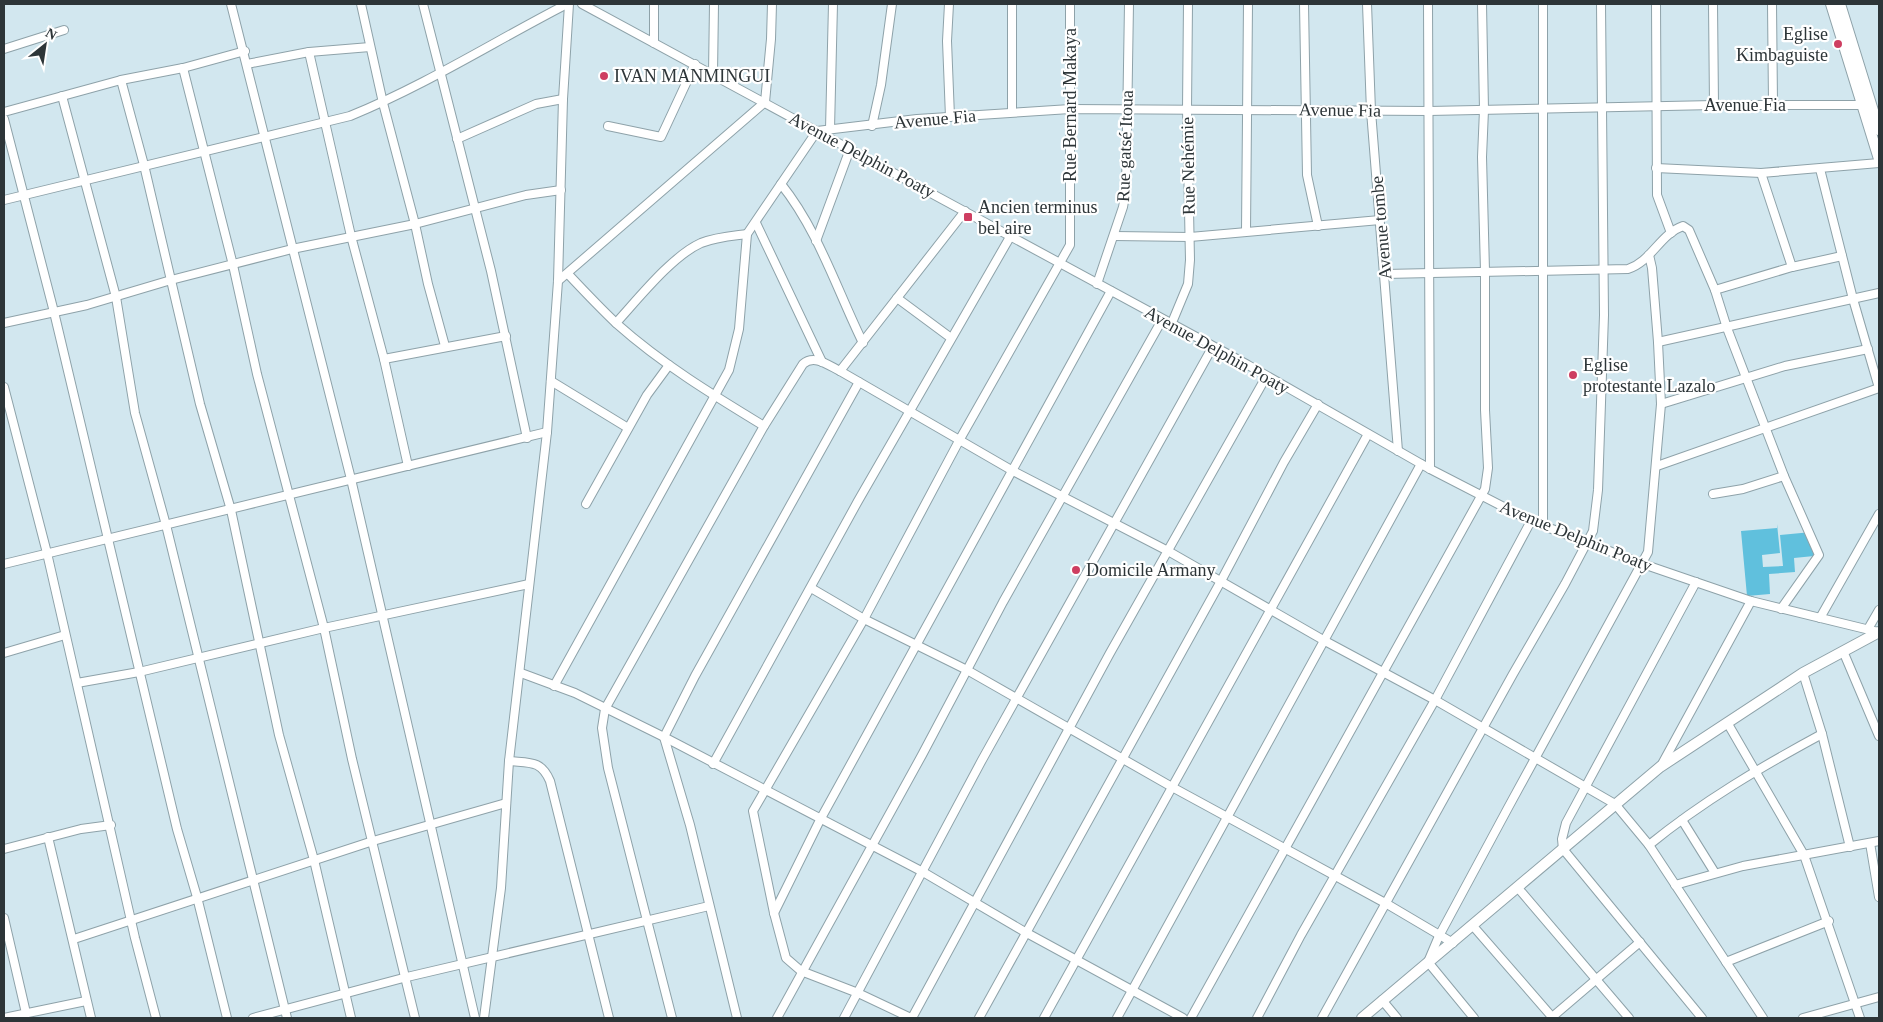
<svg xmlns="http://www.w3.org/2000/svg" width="1883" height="1022" font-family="Georgia,serif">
	<rect width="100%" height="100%" fill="#d2e7ef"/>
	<!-- forest -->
	<path fill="#60c0dd" d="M1777,524L1780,553L1762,555L1763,567L1783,566L1780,535L1812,532L1814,556L1794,558L1795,572L1769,574L1770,594L1747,596L1741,531L1777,528Z"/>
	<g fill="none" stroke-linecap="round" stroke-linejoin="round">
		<defs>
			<g id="minor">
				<path d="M231,4L351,479L475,1018"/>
				<path d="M361,4L383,103L415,224L428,284L445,346"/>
				<path d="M423,4L491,271L527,438"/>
				<path d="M582,4L1248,365L1430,469L1531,521L1643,564L1751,601L1878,632"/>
				<path d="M654,4V43"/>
				<path d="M949,4L947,41L950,117"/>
				<path d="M1304,4L1307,175L1318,226"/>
				<path d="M1367,4L1371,111L1398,451"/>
				<path d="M1428,4L1430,469"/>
				<path d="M1543,4V525"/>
				<path d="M1656,4L1657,195L1671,233"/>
				<path d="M1713,4L1714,105"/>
				<path d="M1772,4L1773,104"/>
				<path d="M4,49L64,30"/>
				<path d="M309,52L351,236L384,359L408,466"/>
				<path d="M247,64L309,52L370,47"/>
				<path d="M183,68L233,265L257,374L324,628L352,759L415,1018"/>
				<path d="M713,74L714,4"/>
				<path d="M121,80L144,165L200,404L231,510L279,735L314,860L351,1018"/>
				<path d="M62,96L116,297L135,413L166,525L287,1018"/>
				<path d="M4,112L121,80L183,68L245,51"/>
				<path d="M1012,112V4"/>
				<path d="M4,119L54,312L177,829L197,897L227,1018"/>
				<path d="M608,126L661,137L695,64"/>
				<path d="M872,126L881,85L892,4"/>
				<path d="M830,129L833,4"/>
				<path d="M457,139L536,104L563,99"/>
				<path d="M1656,168L1761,173L1879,163"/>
				<path d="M1820,169L1853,299L1879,388"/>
				<path d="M1761,173L1792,267"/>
				<path d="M781,184C818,230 837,290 863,343"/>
				<path d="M4,200L350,116C426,85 495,41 567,4"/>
				<path d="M756,223L822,362"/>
				<path d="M1246,231L1248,4"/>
				<path d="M1114,236L1190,237L1380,220"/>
				<path d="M816,241L850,149"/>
				<path d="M568,274C584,291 600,308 617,324C662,364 713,395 764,426"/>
				<path d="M1385,274L1628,269C1651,262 1660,234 1683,226L1689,230L1715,290L1727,328L1784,476L1819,555L1781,609"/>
				<path d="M558,281L765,102L771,39L772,4"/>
				<path d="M1097,284L1123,207L1126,190L1129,4"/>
				<path d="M1715,290L1792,267L1842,256"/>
				<path d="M897,298L951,338"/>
				<path d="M4,323L87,305L171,280L292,249L415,224L526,195L561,190"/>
				<path d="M616,323C638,299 672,256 701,243C716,237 732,236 747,234"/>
				<path d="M1171,325L1188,284L1190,260L1187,109L1188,4"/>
				<path d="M1658,342L1879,293"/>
				<path d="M384,359L506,336"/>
				<path d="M840,371L965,211"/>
				<path d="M551,381L628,428"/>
				<path d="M4,387L47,553L135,938L156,1018"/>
				<path d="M1661,404L1785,366L1868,349"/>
				<path d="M1657,466L1879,388"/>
				<path d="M1713,494L1743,489L1784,476"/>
				<path d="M586,504L647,395L669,365"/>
				<path d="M4,564L547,432"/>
				<path d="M1696,582L1566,823L1562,839L1563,849L1702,1018"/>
				<path d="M811,588L864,619L967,670L1172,787L1387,904L1453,943"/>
				<path d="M1820,618L1879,514"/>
				<path d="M1868,629L1879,610"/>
				<path d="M1843,651L1879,736"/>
				<path d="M4,653L65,635"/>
				<path d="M521,673L575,693L664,737L923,872L1025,932L1183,1018"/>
				<path d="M1803,673L1822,734L1850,847"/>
				<path d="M77,683L139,672L324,628L529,584"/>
				<path d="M554,686L729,370L739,329L747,234L817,131L917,119L1070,109L1429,111L1714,105H1864"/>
				<path d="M1728,724L1804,855L1860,1018"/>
				<path d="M509,761C530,763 541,760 550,781L609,1018"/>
				<path d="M713,764L858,501L1010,237"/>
				<path d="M1661,766L1751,601"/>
				<path d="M1682,820L1715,873"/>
				<path d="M48,837L91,1018"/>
				<path d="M1870,843L1879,897"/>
				<path d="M1649,845C1703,801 1761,767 1822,734"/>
				<path d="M4,849L81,829L111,825"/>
				<path d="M1675,885L1743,866L1879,841"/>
				<path d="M1518,888L1629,1018"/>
				<path d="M774,913L820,820L1111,291"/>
				<path d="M4,918L26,1013"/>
				<path d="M1473,926L1553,1018"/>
				<path d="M74,939L373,841L506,803"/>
				<path d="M1726,962L1829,921"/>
				<path d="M1382,1000L1397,1018"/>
				<path d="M4,1018L86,1001"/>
				<path d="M253,1018L407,977L709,906"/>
				<path d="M484,1018L501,888L509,761L547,432L558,281L563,99L569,4"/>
				<path d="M672,1018L608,768L602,728L605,709L764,426L803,364C814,354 828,365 840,371L1013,471L1168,551L1325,641L1435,700L1615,804L1649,845L1763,1018"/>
				<path d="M737,1018L690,825L664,737L695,676L859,382"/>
				<path d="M777,1018L922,755L1003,602L1162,320"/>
				<path d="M844,1018L982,760L1212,348"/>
				<path d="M911,1018L858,993L801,971L786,958L774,913L753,811L864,619L960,439L1070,245V4"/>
				<path d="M912,1018L1110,653L1266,377"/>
				<path d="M979,1018L1221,581L1284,462L1318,404"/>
				<path d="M1044,1018L1368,434"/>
				<path d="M1117,1018L1421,464"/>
				<path d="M1191,1018L1485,489L1488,468L1485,410V271L1482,157L1484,110L1482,4"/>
				<path d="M1257,1018L1301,935L1435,700L1531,521"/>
				<path d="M1322,1018L1513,674L1565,584L1593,531L1598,490L1604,315L1601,4"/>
				<path d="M1474,1018L1428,962L1439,936L1509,806L1648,552L1661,404L1658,342L1652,268L1649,255"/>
				<path d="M1551,1018L1640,942"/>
				<path d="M1803,1018L1879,997"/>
			</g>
			<g id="tertiary">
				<path d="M1831,4L1879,159"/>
				<path d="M1840,4L1879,130"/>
				<path d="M1362,1018L1660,767L1803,673L1879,632"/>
			</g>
		</defs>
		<!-- minor casing -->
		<use href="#minor" stroke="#8ea2a9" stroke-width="10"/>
		<!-- tertiary casing -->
		<use href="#tertiary" stroke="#8ea2a9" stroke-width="12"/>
		<!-- minor -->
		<use href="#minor" stroke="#fff" stroke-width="8"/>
		<!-- tertiary -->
		<use href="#tertiary" stroke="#fff" stroke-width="10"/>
	</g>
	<!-- markers -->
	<g fill="#ce3e61" stroke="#fff" stroke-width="2">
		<circle cx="1838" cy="44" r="5"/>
		<circle cx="604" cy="76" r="5"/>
		<rect x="963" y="212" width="10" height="10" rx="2.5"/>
		<circle cx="1573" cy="375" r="5"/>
		<circle cx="1076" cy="570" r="5"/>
	</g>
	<g text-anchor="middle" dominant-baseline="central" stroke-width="4.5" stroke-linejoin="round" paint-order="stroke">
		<!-- poi labels -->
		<g font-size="18" fill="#2d3538" stroke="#fff" text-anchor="start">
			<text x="1828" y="34" text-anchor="end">Eglise<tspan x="1828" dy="21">Kimbaguiste</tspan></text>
			<text x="614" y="76">IVAN MANMINGUI</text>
			<text x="978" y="207">Ancien terminus<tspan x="978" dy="21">bel aire</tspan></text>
			<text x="1583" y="365">Eglise<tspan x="1583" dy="21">protestante Lazalo</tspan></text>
			<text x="1086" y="570">Domicile Armany</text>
		</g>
		<!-- street labels -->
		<g font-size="18" fill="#2d3538" stroke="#fff">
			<text transform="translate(1070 105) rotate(-90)">Rue Bernard Makaya</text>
			<text x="1745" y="105">Avenue Fia</text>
			<text transform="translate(1340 110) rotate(1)">Avenue Fia</text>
			<text transform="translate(935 119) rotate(-5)">Avenue Fia</text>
			<text transform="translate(1125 146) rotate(-88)">Rue gatsé Itoua</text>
			<text transform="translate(862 155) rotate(28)">Avenue Delphin Poaty</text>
			<text transform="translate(1188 166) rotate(-91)">Rue Nehémie</text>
			<text transform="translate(1381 228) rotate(-95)">Avenue tombe</text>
			<text transform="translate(1217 350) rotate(29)">Avenue Delphin Poaty</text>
			<text transform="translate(1576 536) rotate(22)">Avenue Delphin Poaty</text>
		</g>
	</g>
	<!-- border -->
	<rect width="1883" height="1022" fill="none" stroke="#2d3538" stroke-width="10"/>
	<!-- north arrow -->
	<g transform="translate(45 45) rotate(30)" stroke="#ffffff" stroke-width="4" paint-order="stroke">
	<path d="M0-4L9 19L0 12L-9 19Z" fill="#2d3538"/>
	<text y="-8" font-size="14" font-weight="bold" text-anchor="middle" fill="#2d3538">N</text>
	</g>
</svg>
